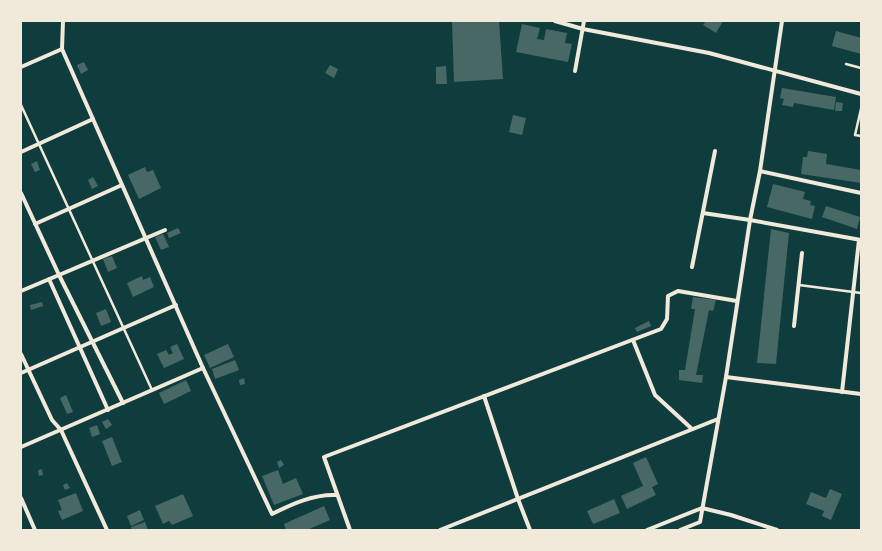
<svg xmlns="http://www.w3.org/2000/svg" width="882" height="551" font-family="'IBM Plex Serif',serif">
	<rect width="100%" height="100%" fill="#0f3d3e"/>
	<!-- building -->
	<g fill="#486865">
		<path d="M452,21H499L503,79L454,82Z"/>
		<path d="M706,21H723L716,33L703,25Z"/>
		<path d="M522,24L540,28L537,39L544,40L546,29L567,33L565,43L572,44L568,62L516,52Z"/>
		<path d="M836,31L861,38V54L832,46Z"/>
		<path d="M84,62L88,70L81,74L77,65Z"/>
		<path d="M330,65L338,69L334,78L325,73Z"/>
		<path d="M446,66L447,84H436V67Z"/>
		<path d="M782,88L836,97L834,110L794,103L793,107L782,105L784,99L780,98Z"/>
		<path d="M836,102L843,103L842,111H835Z"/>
		<path d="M513,115L526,118L522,135L509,132Z"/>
		<path d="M808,151L827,154L826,164L861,170V183L801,174L803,157H807Z"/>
		<path d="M37,161L40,170L35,172L31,164Z"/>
		<path d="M145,167L147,172L153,170L161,188L139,199L128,175Z"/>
		<path d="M93,177L98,186L92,189L88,180Z"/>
		<path d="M773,184L805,192L803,199L811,201L810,205L815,206L812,219L767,207Z"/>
		<path d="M826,206L860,217L857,229L822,217Z"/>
		<path d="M178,228L181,233L169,238L167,233Z"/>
		<path d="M771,229L789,233L776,364L757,363Z"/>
		<path d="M163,234L169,247L161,250L155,237Z"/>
		<path d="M112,256L117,268L108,272L103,259Z"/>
		<path d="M142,276L143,280L150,277L154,287L133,297L127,283Z"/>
		<path d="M693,297L716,300L713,311L709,310L696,375H703L702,383L679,380V370H685L695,309H691Z"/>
		<path d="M42,302L43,306L31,310L30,305Z"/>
		<path d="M106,309L111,322L101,326L96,313Z"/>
		<path d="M649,321L651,326L637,332L635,328Z"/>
		<path d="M177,344L184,359L164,368L157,354L166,350L169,355L173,353L170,347Z"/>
		<path d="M228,344L234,357L210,368L204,355Z"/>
		<path d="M235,360L239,370L215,379L212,369Z"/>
		<path d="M244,378L245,384L240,385L239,380Z"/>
		<path d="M186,380L191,391L164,404L159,393Z"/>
		<path d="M66,395L73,412L67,414L60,398Z"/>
		<path d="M108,419L112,425L106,429L102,422Z"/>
		<path d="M97,425L100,434L92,437L89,428Z"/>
		<path d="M112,437L122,462L112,466L102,441Z"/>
		<path d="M646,457L658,484L652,487L656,495L627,509L621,496L643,486L633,463Z"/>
		<path d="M281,460L284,465L279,468L277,462Z"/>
		<path d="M42,469L43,475L39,476L38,470Z"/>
		<path d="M278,470L283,484L296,478L303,494L274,505L262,476Z"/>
		<path d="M67,483L70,488L65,490L63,485Z"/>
		<path d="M830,489L842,494L831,520L822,516L824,511L806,504L811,492L826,498Z"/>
		<path d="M76,493L83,511L62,520L58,511L62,510L58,500Z"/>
		<path d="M183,494L193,516L172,525L169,521L163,524L155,506Z"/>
		<path d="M614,499L620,513L593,524L587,511Z"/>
		<path d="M324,506L330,520L307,530H286L284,524Z"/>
		<path d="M140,510L144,520L131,526L127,516Z"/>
		<path d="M145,522L148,530H132L131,527Z"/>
	</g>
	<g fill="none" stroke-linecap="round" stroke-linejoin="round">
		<!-- service -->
		<g stroke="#f1e9da" stroke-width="2.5">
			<path d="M846,64L861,68"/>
			<path d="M21,105L152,390"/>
			<path d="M861,109L855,135L861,136"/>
			<path d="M799,285L861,293"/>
		</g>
		<!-- minor -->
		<g stroke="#f1e9da" stroke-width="4">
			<path d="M63,21L62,49L203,368L272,514C292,504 314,494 336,495"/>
			<path d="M555,21L583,29L709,53L861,94"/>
			<path d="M782,21L760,171L750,220L861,240"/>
			<path d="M21,67L62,49"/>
			<path d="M575,71L584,21"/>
			<path d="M21,152L93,119"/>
			<path d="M760,171L861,193"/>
			<path d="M21,193L59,275L21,291"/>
			<path d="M35,224L122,185"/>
			<path d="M692,267L715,151"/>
			<path d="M49,279L108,410"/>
			<path d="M794,326L802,253"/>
			<path d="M633,340L655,395L692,429"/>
			<path d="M21,354L52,420L61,430L107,530"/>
			<path d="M21,373L176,305"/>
			<path d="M726,377L861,394"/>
			<path d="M842,392L859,240"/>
			<path d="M484,396L518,499L530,530"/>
			<path d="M123,403L59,275L165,230"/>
			<path d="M21,447L203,368"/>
			<path d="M21,498L35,530"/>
			<path d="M350,530L324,457L661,329L667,319L668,296L678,291L737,301"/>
			<path d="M440,530L718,419"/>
			<path d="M647,530L702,508L731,515L777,530"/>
			<path d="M680,530L700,522L726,377L750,220L703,213"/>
		</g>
	</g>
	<!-- border -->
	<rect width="882" height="551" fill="none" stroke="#f1e9da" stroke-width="44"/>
</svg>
